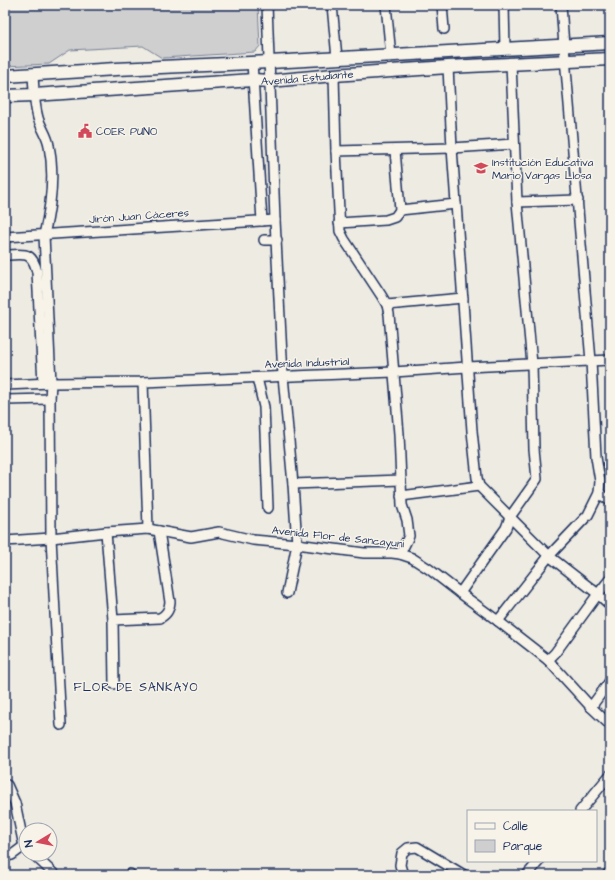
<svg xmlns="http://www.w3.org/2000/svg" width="615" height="880" font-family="'Architects Daughter',sans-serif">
	<rect width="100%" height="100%" fill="#eeebe2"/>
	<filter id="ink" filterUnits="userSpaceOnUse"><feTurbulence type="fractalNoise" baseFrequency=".025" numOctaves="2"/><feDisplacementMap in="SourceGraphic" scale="8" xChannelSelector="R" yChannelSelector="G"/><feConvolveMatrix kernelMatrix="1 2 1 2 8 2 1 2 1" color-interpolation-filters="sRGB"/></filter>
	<g filter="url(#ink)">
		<!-- green -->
		<path fill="#cfcfcf" stroke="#757f96" d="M5,5H258L260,46L255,52L162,58L143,46L70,50L49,64L5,66Z"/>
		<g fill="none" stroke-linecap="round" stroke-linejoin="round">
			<defs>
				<g id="street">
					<path d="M267,5L275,220L283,376L293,484L297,544L287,593"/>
					<path d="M332,5L337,58"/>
					<path d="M386,5L391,56"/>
					<path d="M442,5L444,29"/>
					<path d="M504,5L505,49"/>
					<path d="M252,62L262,221"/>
					<path d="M448,67L452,148L460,259L472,431L477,478L479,486L549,556L598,594L610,605"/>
					<path d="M33,75C34,89 34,104 38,118C41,128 48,136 49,146C55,176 51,206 44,235L51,383L50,399L51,538L61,725"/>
					<path d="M334,75L336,151L340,231L344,239L381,295L387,305L389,314L399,434L402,505L407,520L409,536L400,554"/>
					<path d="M336,151L452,148L514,144"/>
					<path d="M517,202L578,200"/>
					<path d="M400,210L456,204"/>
					<path d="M339,223L386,220L395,217L400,210L395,150"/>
					<path d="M5,237L275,220"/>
					<path d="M264,240H277"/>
					<path d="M5,255C24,255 32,250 37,272L43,383"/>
					<path d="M387,305L463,298"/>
					<path d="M257,378L264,407L268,508"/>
					<path d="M143,382L148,529"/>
					<path d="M5,385L51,383L143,382L394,372L467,367L610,360"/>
					<path d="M5,400L50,399"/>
					<path d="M293,484L401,480"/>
					<path d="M599,493L610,501"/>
					<path d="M401,496L479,486"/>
					<path d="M106,532L113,620L114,684"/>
					<path d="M5,541L51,538L106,532L148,529L191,537L219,532L253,540L297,544L364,553H392L400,554L412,558L429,569L460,593L498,621L548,660L591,707L610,725"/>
					<path d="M460,593L506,528L510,517L537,479L534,449L532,364L517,202L511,64"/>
					<path d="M113,620L160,618C167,614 169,610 170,602L159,531"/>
					<path d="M498,621L549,556L588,515L599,493L600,481L596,457L591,361L564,46L561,5"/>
					<path d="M548,660L555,653L598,594L610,579"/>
					<path d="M591,707L610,681"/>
					<path d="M5,784L7,785L15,803L24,846L26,847"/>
					<path d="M580,811L610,775"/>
					<path d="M33,854L55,875"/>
					<path d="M5,856L12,855L24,846"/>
					<path d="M129,875L130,874"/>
					<path d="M403,875L400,865L402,853L408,848L417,847L464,875"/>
					<path d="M527,875L539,861"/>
					<path d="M607,875L610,872"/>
				</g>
				<g id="secondary">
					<path d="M5,76L116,69L270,62L610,43"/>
					<path id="s1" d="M5,96L34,95L253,80L270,81L334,75L448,67L610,59"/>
				</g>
			</defs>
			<!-- street casing -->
			<use href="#street" stroke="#1b2f5e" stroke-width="12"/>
			<!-- secondary casing -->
			<use href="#secondary" stroke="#1b2f5e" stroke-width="15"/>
			<!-- street -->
			<use href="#street" stroke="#f7f3e8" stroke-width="9"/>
			<!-- secondary -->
			<use href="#secondary" stroke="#f7f3e8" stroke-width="12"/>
		</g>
	</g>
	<!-- icons -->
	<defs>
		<symbol id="civic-bare" viewBox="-9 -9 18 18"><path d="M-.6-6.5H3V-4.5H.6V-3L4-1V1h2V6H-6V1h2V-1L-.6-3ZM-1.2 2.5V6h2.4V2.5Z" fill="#d1495b" stroke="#f7f3e8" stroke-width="2.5" paint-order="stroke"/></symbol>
		<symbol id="school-bare" viewBox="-9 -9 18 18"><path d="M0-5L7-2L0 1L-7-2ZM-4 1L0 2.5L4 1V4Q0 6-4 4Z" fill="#d1495b" stroke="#f7f3e8" stroke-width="2.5" paint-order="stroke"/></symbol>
	</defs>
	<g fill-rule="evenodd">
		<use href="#civic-bare" x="75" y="121" width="20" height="20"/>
		<use href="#school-bare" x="471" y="158" width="20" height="20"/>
	</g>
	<g text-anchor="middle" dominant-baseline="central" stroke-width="3" stroke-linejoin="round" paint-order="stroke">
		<!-- street labels -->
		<g font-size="11" fill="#1b2f5e" stroke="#f7f3e8">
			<text stroke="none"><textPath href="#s1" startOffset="303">Avenida Estudiante</textPath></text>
			<text transform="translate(139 216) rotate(-4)">Jirón Juan Cáceres</text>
			<text transform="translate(307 363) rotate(-2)">Avenida Industrial</text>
			<text transform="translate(338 537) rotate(6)">Avenida Flor de Sancayuni</text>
		</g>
		<!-- poi labels -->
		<g font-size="11" fill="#1b2f5e" stroke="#f7f3e8" text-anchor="start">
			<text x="96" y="131">COER PUNO</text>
			<text x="492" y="162">Institución Educativa<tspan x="492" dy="13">Mario Vargas Llosa</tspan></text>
		</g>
		<!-- neighbourhood labels -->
		<g font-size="12" letter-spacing="1" fill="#1b2f5e" stroke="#f7f3e8">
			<text x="136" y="687">FLOR DE SANKAYO</text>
		</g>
	</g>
	<!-- margin -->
	<rect width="615" height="880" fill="none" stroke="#f7f3e8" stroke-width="20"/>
	<rect x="10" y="10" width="595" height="860" fill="none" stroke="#1b2f5e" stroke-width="1.5" filter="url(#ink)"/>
	<!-- legend -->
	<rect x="467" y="810" width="130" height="52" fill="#f7f3e8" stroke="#9fa5b1"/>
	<rect x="475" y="823" width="20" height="6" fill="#f7f3e8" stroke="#9fa5b1"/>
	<text x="503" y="830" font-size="12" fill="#1b2f5e">Calle</text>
	<rect x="475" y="840" width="20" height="12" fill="#cfcfcf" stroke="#9fa5b1"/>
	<text x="503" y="850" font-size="12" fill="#1b2f5e">Parque</text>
	<!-- north arrow -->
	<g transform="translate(38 842) rotate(260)"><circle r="19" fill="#f7f3e8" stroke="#9fa5b1"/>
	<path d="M0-3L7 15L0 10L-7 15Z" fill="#d1495b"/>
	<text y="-6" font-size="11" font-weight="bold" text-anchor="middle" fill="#1b2f5e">N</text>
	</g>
</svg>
